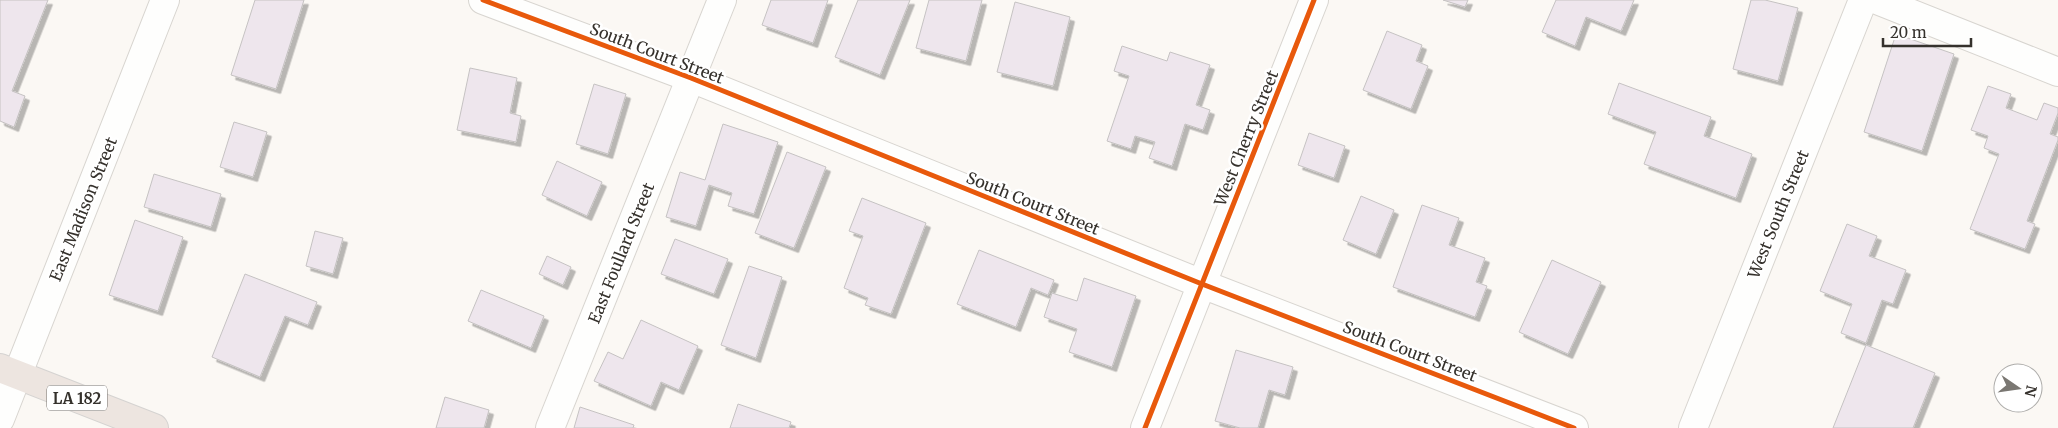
<svg xmlns="http://www.w3.org/2000/svg" width="2058" height="428" font-family="Merriweather,serif">
	<defs>
		<filter id="shadow"><feDropShadow dx="4.5" dy="4.5" stdDeviation="0" flood-color="#0004"/></filter>
	</defs>
	<rect width="100%" height="100%" fill="#fbf8f4"/>
	<!-- building -->
	<g fill="#eee6ed" stroke="#c5c2c2" filter="url(#shadow)">
		<path d="M0,0H48L12,91L25,96L14,127L0,121Z"/>
		<path d="M255,0H304L276,89L231,75Z"/>
		<path d="M771,0H828L813,43L762,25Z"/>
		<path d="M858,0H910L880,75L835,57Z"/>
		<path d="M929,0H982L966,61L916,48Z"/>
		<path d="M1443,0H1468L1465,7Z"/>
		<path d="M1556,0H1634L1621,31L1586,17L1575,46L1542,32Z"/>
		<path d="M1751,0H1765L1798,8L1778,81L1733,69Z"/>
		<path d="M1015,2L1070,17L1053,86L997,72Z"/>
		<path d="M1387,31L1422,45L1416,61L1428,66L1411,109L1363,90Z"/>
		<path d="M1896,34L1954,54L1922,151L1864,132Z"/>
		<path d="M1122,46L1167,61L1170,52L1210,65L1196,105L1210,110L1203,130L1185,124L1172,166L1149,158L1155,142L1135,136L1131,149L1107,141L1129,76L1114,71Z"/>
		<path d="M470,68L517,78L510,113L521,116L516,142L457,130Z"/>
		<path d="M1619,83L1711,117L1704,136L1752,154L1736,198L1644,164L1656,132L1608,114Z"/>
		<path d="M594,84L626,94L608,154L576,144Z"/>
		<path d="M1988,86L2011,94L2006,108L2037,120L2044,103L2058,108V113L2050,134L2058,137V140L2027,221L2035,224L2025,249L1970,229L1999,154L1984,148L1988,136L1971,130Z"/>
		<path d="M234,122L267,132L253,177L220,167Z"/>
		<path d="M723,124L778,142L754,214L728,206L732,193L709,185L696,226L666,217L680,172L705,180Z"/>
		<path d="M1309,133L1345,146L1334,178L1298,165Z"/>
		<path d="M787,152L826,167L794,248L755,233Z"/>
		<path d="M557,161L602,182L587,216L542,195Z"/>
		<path d="M154,174L221,194L211,227L144,207Z"/>
		<path d="M1361,196L1394,210L1376,254L1343,240Z"/>
		<path d="M862,198L926,223L891,314L865,305L868,298L844,288L863,236L849,231Z"/>
		<path d="M1422,205L1459,218L1449,245L1485,258L1476,282L1487,286L1475,317L1393,287Z"/>
		<path d="M135,220L183,237L158,311L109,295Z"/>
		<path d="M1847,224L1877,236L1869,256L1906,270L1893,304L1882,300L1866,343L1841,333L1852,304L1820,291Z"/>
		<path d="M315,231L343,238L333,274L306,266Z"/>
		<path d="M675,239L728,259L714,294L661,274Z"/>
		<path d="M979,250L1054,280L1048,295L1031,288L1016,327L957,304Z"/>
		<path d="M547,256L571,267L563,285L539,274Z"/>
		<path d="M1552,260L1601,282L1568,354L1519,332Z"/>
		<path d="M749,266L782,277L756,358L721,345Z"/>
		<path d="M245,274L317,302L308,325L285,316L260,377L212,357Z"/>
		<path d="M1084,278L1136,296L1112,367L1069,352L1077,329L1044,317L1052,293L1077,301Z"/>
		<path d="M481,290L544,316L531,348L468,321Z"/>
		<path d="M641,320L698,346L679,390L661,382L651,406L594,381L608,352L623,359Z"/>
		<path d="M1866,345L1935,373L1913,428H1833Z"/>
		<path d="M1236,350L1293,367L1285,395L1269,390L1258,428H1240L1215,421Z"/>
		<path d="M445,397L489,410L484,428H436Z"/>
		<path d="M738,404L791,422L789,428H730Z"/>
		<path d="M580,407L634,425L633,428H574Z"/>
	</g>
	<g fill="none" stroke-linecap="round" stroke-linejoin="round">
		<defs>
			<g id="street">
				<path d="M483,0L691,78L1202,284L1574,428"/>
				<path d="M1877,0L2058,72"/>
				<path d="M0,419L165,0"/>
				<path d="M550,428L722,0"/>
				<path d="M1145,428L1314,0"/>
				<path d="M1693,428L1863,0"/>
			</g>
			<path id="primary" d="M0,368L154,428"/>
		</defs>
		<!-- street casing -->
		<use href="#street" stroke="#d8d5d0" stroke-width="30"/>
		<!-- primary casing -->
		<use href="#primary" stroke="#d5d3d1" stroke-width="30"/>
		<!-- street -->
		<use href="#street" stroke="#fefefd" stroke-width="28"/>
		<!-- primary -->
		<use href="#primary" stroke="#ede5e0" stroke-width="28"/>
		<defs>
			<g id="cycleway">
				<path d="M483,0L691,78L1202,284L1574,428"/>
				<path d="M1145,428L1314,0"/>
			</g>
		</defs>
		<!-- cycleway casing -->
		<use href="#cycleway" stroke="#fff" stroke-width="8"/>
		<!-- cycleway -->
		<use href="#cycleway" stroke="#e8590c" stroke-width="5"/>
	</g>
	<g text-anchor="middle" dominant-baseline="central" stroke-width="5" stroke-linejoin="round" paint-order="stroke">
		<!-- shield labels -->
		<rect fill="#fff" stroke="#726f6b" stroke-width="1" x="47" y="385.5" width="60" height="25" rx="4"/>
		<g font-size="15" font-weight="bold" fill="#35312c">
			<text x="77" y="398">LA 182</text>
		</g>
		<!-- street labels -->
		<g font-size="16" fill="#35312c" stroke="#fff">
			<text transform="translate(657 53) rotate(21)">South Court Street</text>
			<text transform="translate(1246 138) rotate(-68)">West Cherry Street</text>
			<text transform="translate(1033 203) rotate(22)">South Court Street</text>
			<text transform="translate(83 209) rotate(-68)">East Madison Street</text>
			<text transform="translate(1778 214) rotate(-68)">West South Street</text>
			<text transform="translate(621 253) rotate(-68)">East Foullard Street</text>
			<text transform="translate(1410 351) rotate(21)">South Court Street</text>
		</g>
	</g>
	<!-- north arrow -->
	<g transform="translate(2018 388) rotate(103)"><circle r="24" fill="#ffffff" stroke="#aeadab"/>
	<path d="M0-4L9 19L0 12L-9 19Z" fill="#7a7772"/>
	<text y="-8" font-size="14" font-weight="bold" text-anchor="middle" fill="#35312c">N</text>
	</g>
	<!-- scale -->
	<path d="M1883 38v8h88v-8" fill="none" stroke="#35312c" stroke-width="2.5"/>
	<text x="1890" y="38" font-size="15" fill="#35312c" stroke="#ffffff" stroke-width="4" paint-order="stroke">20 m</text>
</svg>
